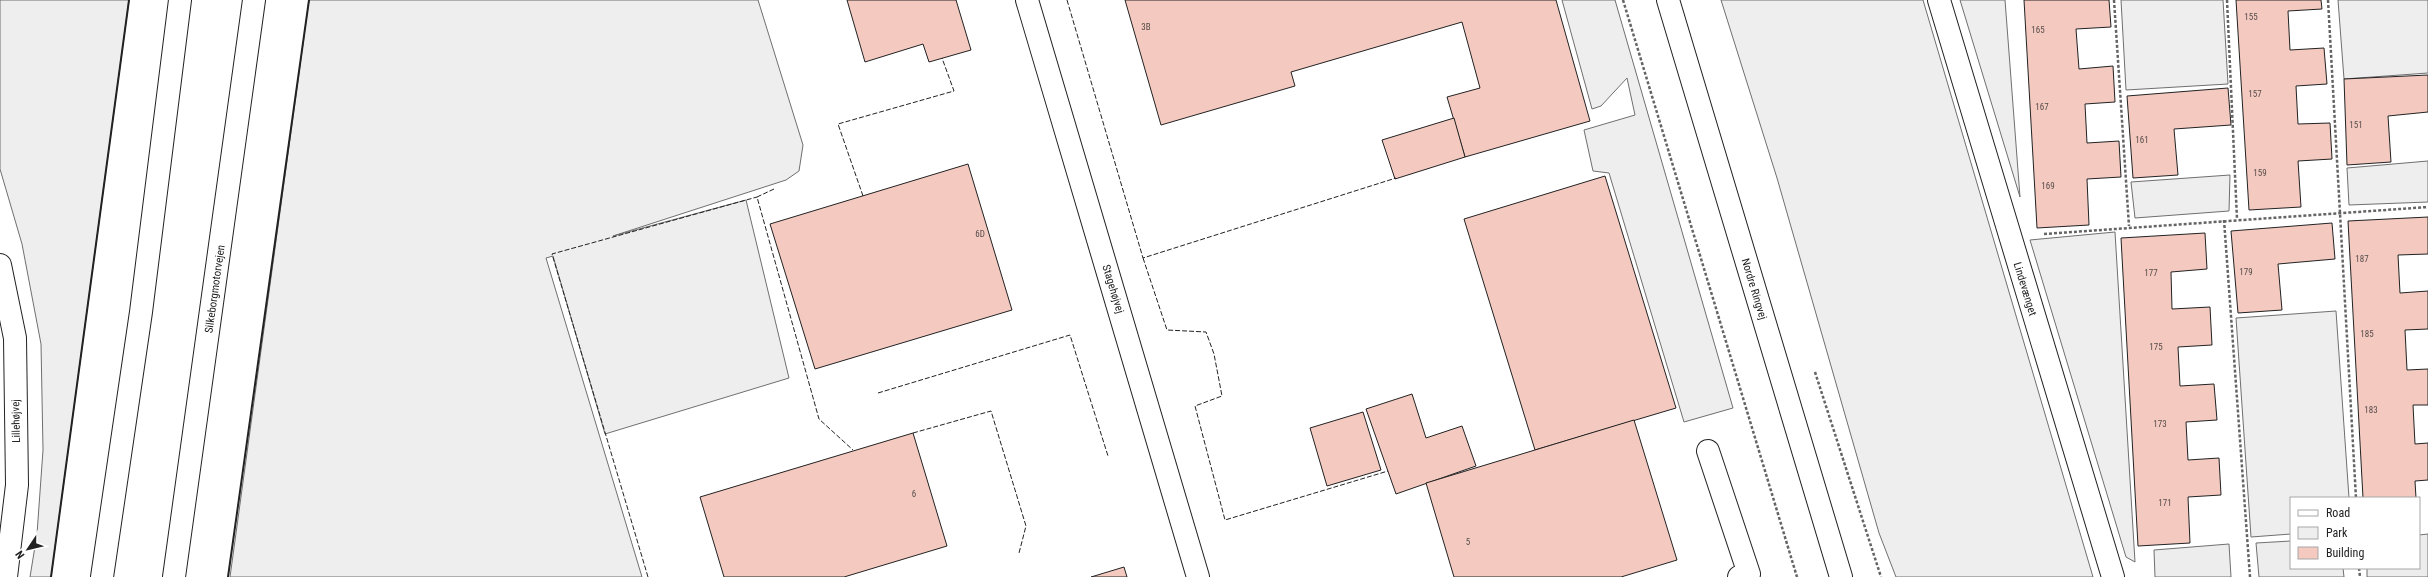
<svg xmlns="http://www.w3.org/2000/svg" width="2428" height="577" font-family="'Roboto Condensed',sans-serif">
	<rect width="100%" height="100%" fill="#fff"/>
	<!-- green -->
	<g fill="#eee" stroke="#6f6f6f">
		<path d="M0,0H129L51,577H30L37,534L43,450L41,344L22,244L0,169Z"/>
		<path d="M309,0H758L803,145L799,171L786,180L613,236L746,200L789,378L605,434L553,256L546,258L642,577H230Z"/>
		<path d="M1562,0H1615L1733,408L1684,422L1609,173L1593,171L1584,130L1635,115L1627,78L1601,106L1592,109Z"/>
		<path d="M1721,0H1923L2093,577H1896L1879,533L1777,178Z"/>
		<path d="M1960,0H2005L2020,197Z"/>
		<path d="M2121,0H2223L2228,84L2126,90Z"/>
		<path d="M2338,0H2428V73L2344,79Z"/>
		<path d="M2428,161V202L2349,205L2347,168Z"/>
		<path d="M2230,175L2229,211L2135,218L2131,182Z"/>
		<path d="M2115,232L2135,562L2126,557L2030,240Z"/>
		<path d="M2336,311L2349,498H2291V534L2251,537L2236,318Z"/>
	</g>
	<!-- parking -->
	<g fill="#ededed" stroke="#6f6f6f">
		<path d="M2428,534V577H2367V568H2419V535Z"/>
		<path d="M2291,541V568H2343L2344,577H2259L2256,543Z"/>
		<path d="M2229,544L2231,577H2155L2154,550Z"/>
	</g>
	<!-- building -->
	<g fill="#f3c9c0" stroke="#222">
		<path d="M847,0H956L971,50L929,62L923,44L865,62Z"/>
		<path d="M1125,0H1556L1590,121L1465,157L1447,97L1480,88L1462,22L1291,72L1295,86L1161,125Z"/>
		<path d="M2024,0H2109L2111,27L2076,29L2079,69L2113,66L2115,102L2085,104L2087,143L2119,141L2121,177L2087,179L2089,225L2037,228Z"/>
		<path d="M2236,0H2321L2322,9L2288,11L2290,50L2324,48L2327,84L2296,86L2298,124L2330,123L2332,159L2298,161L2301,207L2249,210Z"/>
		<path d="M2428,75V112L2388,116L2391,162L2347,165L2344,79Z"/>
		<path d="M2228,88L2231,125L2174,129L2178,175L2133,178L2127,96Z"/>
		<path d="M1454,118L1465,157L1395,179L1382,140Z"/>
		<path d="M968,164L1012,310L815,369L770,224Z"/>
		<path d="M1605,176L1676,408L1535,450L1464,219Z"/>
		<path d="M2428,217V254L2398,255L2400,293L2428,291V329L2405,330L2407,370L2428,369V405H2413L2415,444L2428,443V480L2415,481L2416,498H2363L2348,221Z"/>
		<path d="M2332,223L2335,259L2278,264L2282,310L2238,313L2231,231Z"/>
		<path d="M2205,233L2207,269L2171,272L2172,309L2210,307L2212,345L2178,347L2180,386L2214,384L2217,420L2186,422L2188,460L2219,458L2221,495L2188,497L2190,543L2138,546L2121,238Z"/>
		<path d="M1412,394L1426,438L1462,426L1476,466L1396,494L1366,409Z"/>
		<path d="M1363,412L1381,470L1327,486L1310,428Z"/>
		<path d="M1634,420L1677,560L1621,577H1454L1426,483Z"/>
		<path d="M913,433L947,546L844,577H724L700,497Z"/>
		<path d="M1124,567L1127,577H1091Z"/>
	</g>
	<g fill="none" stroke-linecap="round" stroke-linejoin="round">
		<defs>
			<g id="minor">
				<path d="M1027,0L1198,577"/>
				<path d="M1939,0L2113,577"/>
				<path d="M0,265L15,338L17,485L6,577"/>
				<path d="M1708,451L1749,574L1739,577"/>
			</g>
			<path id="major" d="M1668,0L1841,577"/>
			<g id="highway">
				<path d="M102,577L141,312L180,0"/>
				<path d="M174,577L254,0"/>
			</g>
		</defs>
		<!-- minor casing -->
		<use href="#minor" stroke="#222" stroke-width="24"/>
		<!-- major casing -->
		<use href="#major" stroke="#222" stroke-width="24"/>
		<!-- highway casing -->
		<use href="#highway" stroke="#222" stroke-width="24"/>
		<!-- path -->
		<g stroke="#646464" stroke-width="2.5" stroke-dasharray="3 2" stroke-linecap="butt">
			<path d="M1623,0L1797,577"/>
			<path d="M2114,0L2129,226"/>
			<path d="M2227,0L2237,219"/>
			<path d="M2328,0L2356,498"/>
			<path d="M2224,220L2250,577"/>
			<path d="M2044,234L2428,207"/>
			<path d="M1815,372L1881,577"/>
			<path d="M2359,568L2360,577"/>
		</g>
		<!-- minor -->
		<use href="#minor" stroke="#fff" stroke-width="22"/>
		<!-- major -->
		<use href="#major" stroke="#fff" stroke-width="22"/>
		<!-- highway -->
		<use href="#highway" stroke="#fff" stroke-width="22"/>
		<!-- fence -->
		<g stroke="#222" stroke-width="1" stroke-dasharray="5 2" stroke-linecap="butt">
			<path d="M1067,0L1143,258L1396,178"/>
			<path d="M774,189L757,197L819,419L853,450"/>
			<path d="M863,196L838,124L954,91L942,58"/>
			<path d="M1143,258L1167,330L1206,332L1214,354L1222,396L1195,406L1225,520L1388,471"/>
			<path d="M878,393L1070,335L1108,456"/>
			<path d="M913,433L991,411L1026,526L1019,553"/>
			<path d="M648,577L552,254L757,197"/>
		</g>
		<!-- wall -->
		<g stroke="#222" stroke-width="2">
			<path d="M51,577L129,0"/>
			<path d="M228,577L309,0"/>
		</g>
	</g>
	<g text-anchor="middle" dominant-baseline="central" stroke-width="3" stroke-linejoin="round" paint-order="stroke">
		<!-- number labels -->
		<g font-size="9" fill="#564c4a">
			<text x="2251" y="17">155</text>
			<text x="1146" y="27">3B</text>
			<text x="2038" y="30">165</text>
			<text x="2255" y="94">157</text>
			<text x="2042" y="107">167</text>
			<text x="2356" y="125">151</text>
			<text x="2142" y="140">161</text>
			<text x="2260" y="173">159</text>
			<text x="2048" y="186">169</text>
			<text x="980" y="234">6D</text>
			<text x="2362" y="259">187</text>
			<text x="2246" y="272">179</text>
			<text x="2151" y="273">177</text>
			<text x="2367" y="334">185</text>
			<text x="2156" y="347">175</text>
			<text x="2371" y="410">183</text>
			<text x="2160" y="424">173</text>
			<text x="914" y="494">6</text>
			<text x="2165" y="503">171</text>
			<text x="1468" y="542">5</text>
		</g>
		<!-- street labels -->
		<g font-size="11" fill="#222" stroke="#fff">
			<text transform="translate(215 289) rotate(-82)">Silkeborgmotorvejen</text>
			<text transform="translate(1113 289) rotate(73)">Stagehøjvej</text>
			<text transform="translate(1754 289) rotate(73)">Nordre Ringvej</text>
			<text transform="translate(2025 289) rotate(73)">Lindevænget</text>
			<text transform="translate(16 421) rotate(-91)">Lillehøjvej</text>
		</g>
	</g>
	<!-- legend -->
	<rect x="2290" y="497" width="130" height="72" fill="#ffffff" stroke="#a7a7a7"/>
	<rect x="2298" y="510" width="20" height="6" fill="#ffffff" stroke="#a7a7a7"/>
	<text x="2326" y="517" font-size="12" fill="#222222">Road</text>
	<rect x="2298" y="527" width="20" height="12" fill="#eeeeee" stroke="#a7a7a7"/>
	<text x="2326" y="537" font-size="12" fill="#222222">Park</text>
	<rect x="2298" y="547" width="20" height="12" fill="#f3c9c0" stroke="#a7a7a7"/>
	<text x="2326" y="557" font-size="12" fill="#222222">Building</text>
	<!-- north arrow -->
	<g transform="translate(28 549) rotate(235)" stroke="#ffffff" stroke-width="3" paint-order="stroke">
	<path d="M0-3L7 15L0 10L-7 15Z" fill="#222222"/>
	<text y="-6" font-size="11" font-weight="bold" text-anchor="middle" fill="#222222">N</text>
	</g>
</svg>
